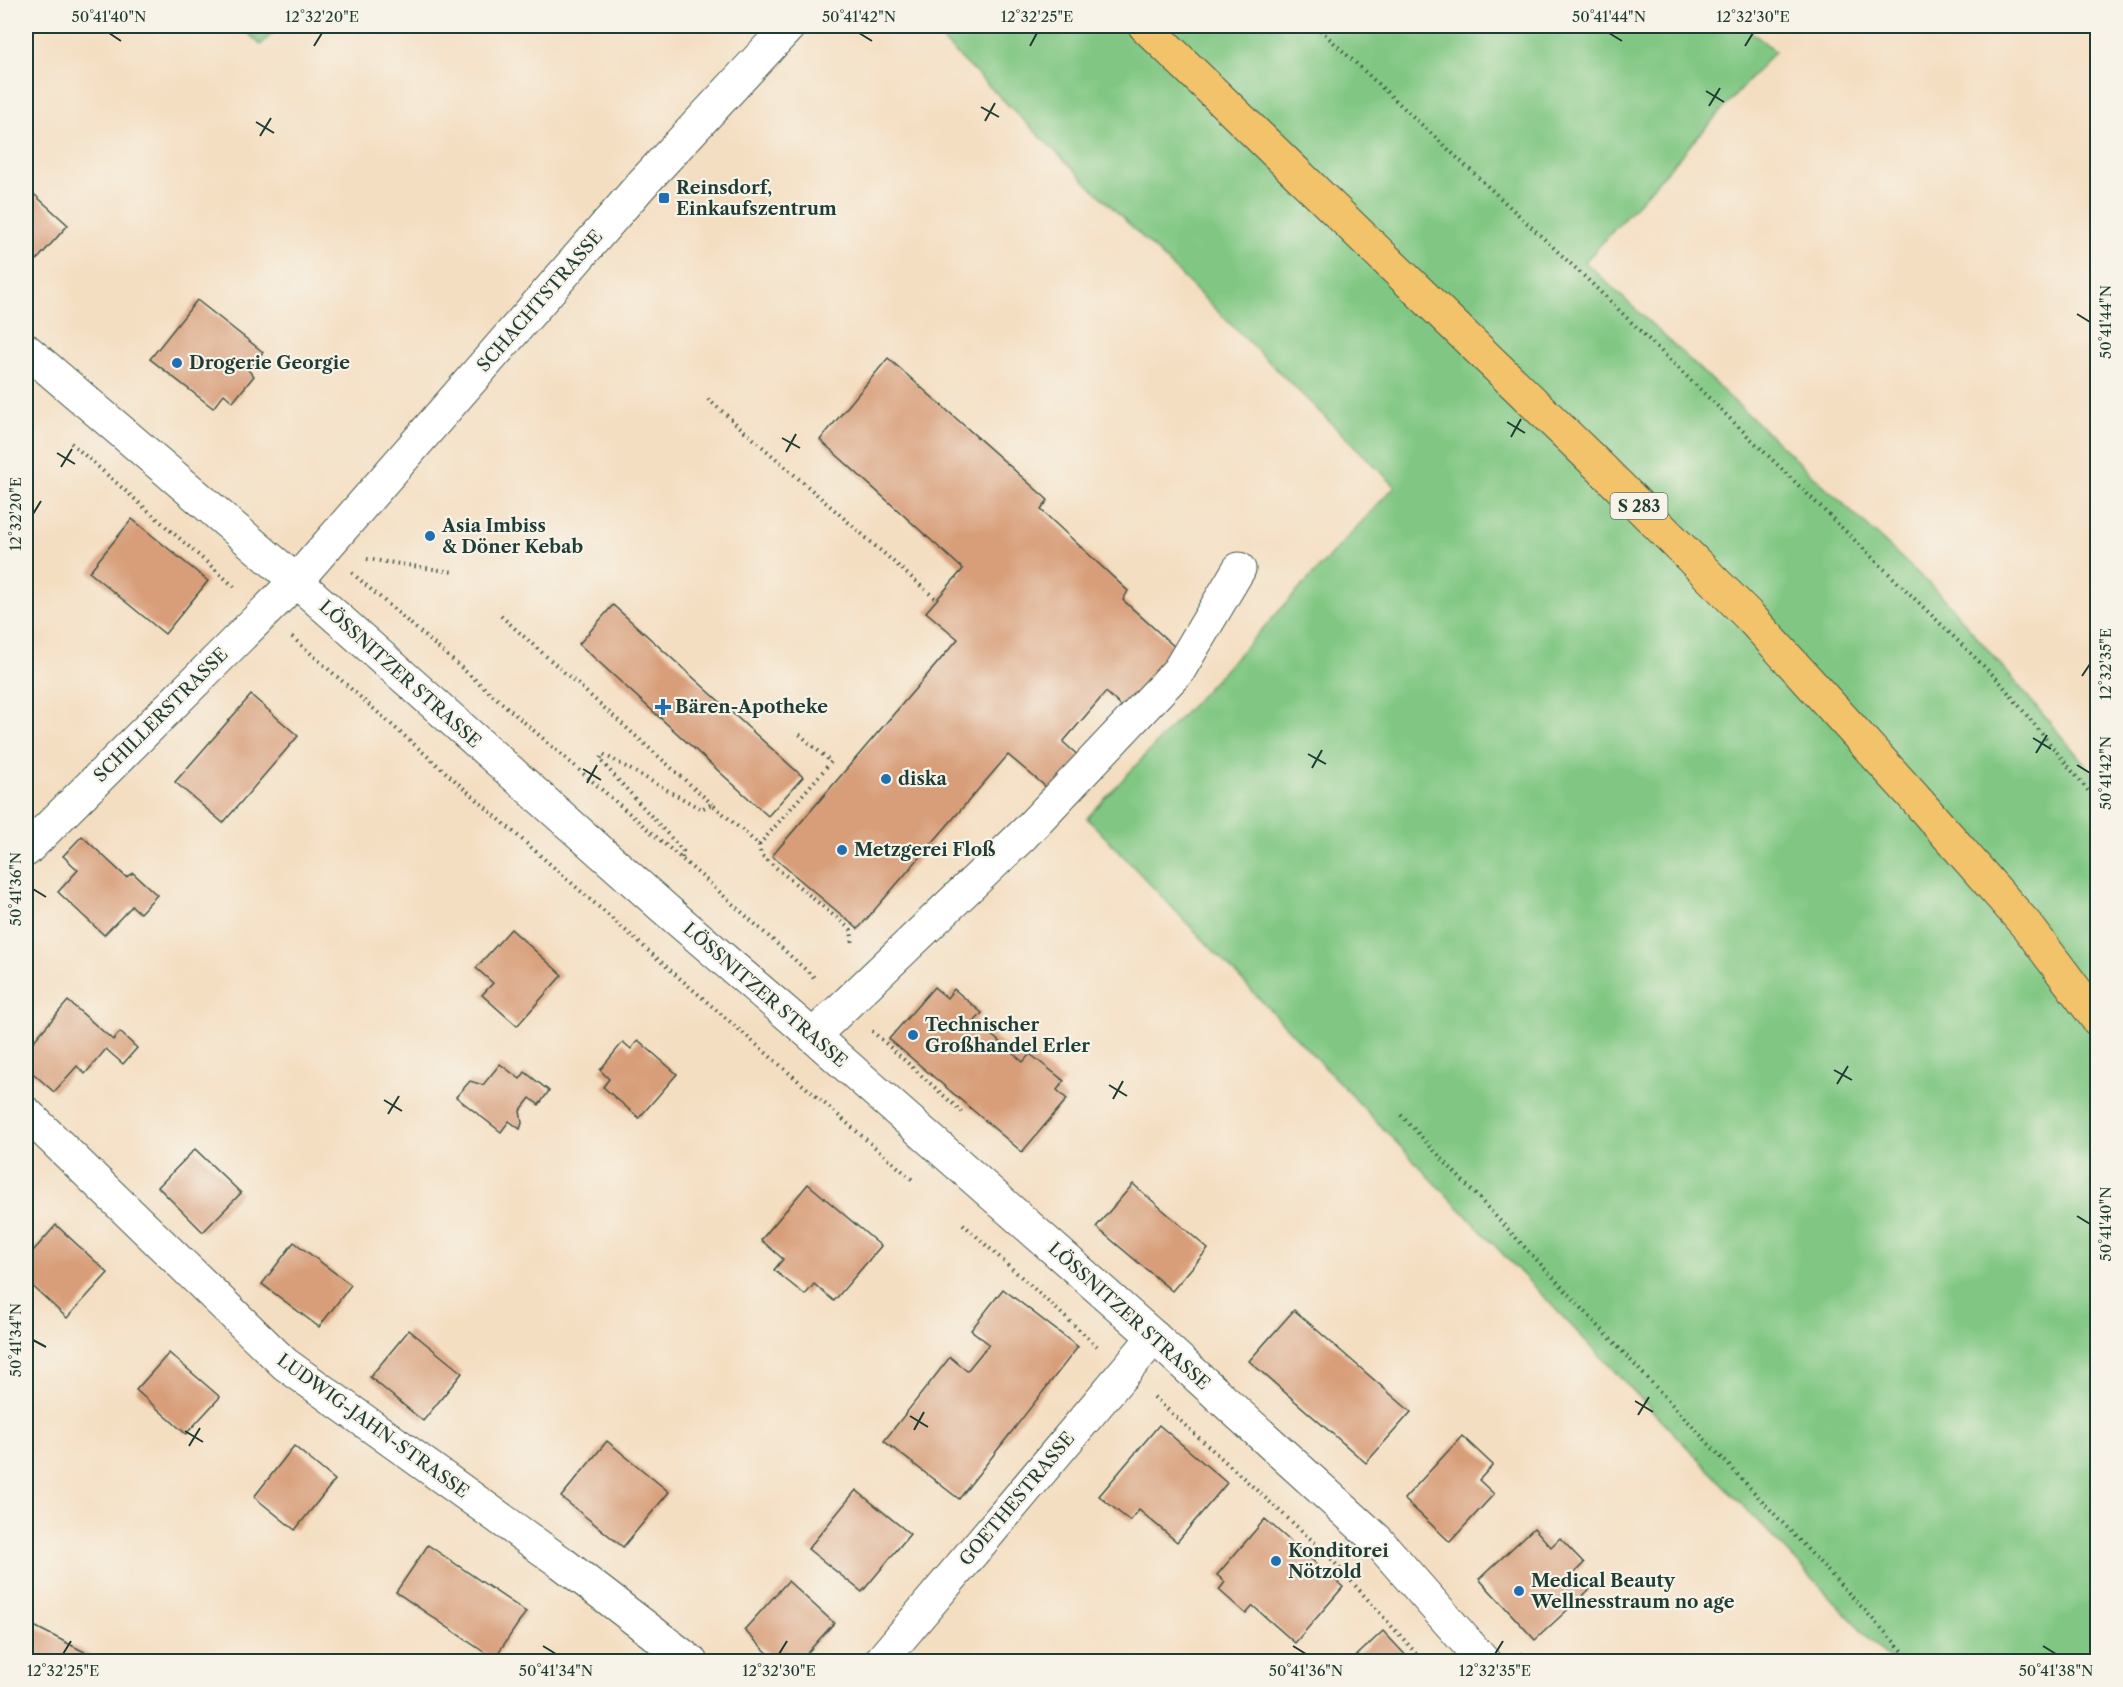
<svg xmlns="http://www.w3.org/2000/svg" width="2123" height="1687" font-family="'Libre Caslon Text',serif">
	<rect width="100%" height="100%" fill="#f7f3e8"/>
	<filter id="ink" filterUnits="userSpaceOnUse"><feTurbulence type="fractalNoise" baseFrequency=".0167" numOctaves="2"/><feDisplacementMap in="SourceGraphic" scale="12" xChannelSelector="R" yChannelSelector="G"/><feConvolveMatrix kernelMatrix="1 2 1 2 8 2 1 2 1" color-interpolation-filters="sRGB"/></filter>
	<filter id="wash" filterUnits="userSpaceOnUse"><feTurbulence type="fractalNoise" baseFrequency=".008" numOctaves="4" result="noise"/><feDisplacementMap in="SourceGraphic" scale="24" xChannelSelector="R" yChannelSelector="G"/><feGaussianBlur stdDeviation="1.35" result="paint"/><feColorMatrix in="noise" values="0 0 0 0 0 0 0 0 0 0 0 0 0 0 0 0 0 1.4 0 .05"/><feComposite in="paint" operator="in"/></filter>
	<g filter="url(#wash)">
		<rect width="100%" height="100%" fill="#f4dec1"/>
		<!-- green -->
		<g fill="#81c783" stroke="#50825c" stroke-width="1.5">
			<path d="M240,26H279L261,45Z"/>
			<path d="M928,26H1744L1775,51L1585,262L1942,596L2097,778V1661H1891L1087,818L1395,486Z"/>
		</g>
		<g id="blocks">
			<!-- building -->
			<g fill="#d89e79">
				<path d="M26,187L68,225L26,272Z"/>
				<path d="M197,300L263,352L248,370L254,376L233,402L224,394L213,408L150,359Z"/>
				<path d="M888,358L1048,500L1041,510L1128,591L1123,600L1177,649L1124,709L1106,692L1063,742L1081,758L1052,792L1008,755L858,929L772,856L958,639L926,612L963,569L820,440Z"/>
				<path d="M132,519L208,581L165,634L89,572Z"/>
				<path d="M613,605L803,777L768,816L579,644Z"/>
				<path d="M251,695L298,736L223,823L175,782Z"/>
				<path d="M82,836L126,877L133,873L157,895L140,913L132,906L104,935L58,892L78,870L63,856Z"/>
				<path d="M511,929L562,975L517,1026L482,995L493,983L476,968Z"/>
				<path d="M934,987L947,998L954,989L982,1013L975,1021L1023,1062L1030,1054L1064,1081L1057,1090L1067,1099L1022,1152L889,1039Z"/>
				<path d="M68,1001L113,1040L120,1032L137,1048L123,1064L106,1049L85,1074L77,1066L54,1092L26,1067V1050Z"/>
				<path d="M638,1040L677,1074L639,1118L603,1087L609,1079L600,1070L623,1042L631,1049Z"/>
				<path d="M500,1064L520,1079L525,1072L549,1091L539,1105L530,1098L520,1111L522,1123L520,1129L509,1121L501,1132L456,1097L470,1081L483,1085Z"/>
				<path d="M195,1149L241,1193L203,1232L158,1187Z"/>
				<path d="M808,1184L881,1246L834,1301L814,1284L805,1295L774,1270L783,1259L761,1240Z"/>
				<path d="M1133,1184L1208,1249L1172,1291L1096,1227Z"/>
				<path d="M56,1225L108,1273L67,1318L26,1280V1259Z"/>
				<path d="M294,1242L351,1285L319,1327L262,1284Z"/>
				<path d="M1003,1289L1078,1347L959,1499L884,1441L950,1357L967,1371L989,1344L971,1330Z"/>
				<path d="M1294,1310L1411,1412L1366,1463L1249,1361Z"/>
				<path d="M409,1330L462,1373L423,1421L370,1377Z"/>
				<path d="M169,1353L220,1397L186,1434L136,1390Z"/>
				<path d="M1159,1425L1227,1483L1177,1542L1139,1510L1130,1521L1099,1496Z"/>
				<path d="M1462,1436L1493,1465L1479,1480L1494,1494L1450,1542L1404,1499Z"/>
				<path d="M607,1441L669,1492L623,1547L561,1497Z"/>
				<path d="M294,1446L335,1480L295,1530L254,1497Z"/>
				<path d="M856,1490L910,1534L862,1592L808,1549Z"/>
				<path d="M1265,1519L1343,1587L1295,1643L1253,1606L1246,1614L1219,1590L1225,1582L1217,1575Z"/>
				<path d="M1534,1528L1551,1547L1560,1538L1584,1563L1575,1572L1590,1589L1535,1640L1479,1579Z"/>
				<path d="M428,1545L526,1612L494,1659L396,1592Z"/>
				<path d="M788,1581L834,1623L799,1662H777L744,1630Z"/>
				<path d="M34,1626L104,1662H26V1643Z"/>
				<path d="M1383,1631L1412,1662H1350Z"/>
			</g>
		</g>
	</g>
	<g filter="url(#ink)">
		<use href="#blocks" fill-opacity="0" stroke="#3f5549" stroke-width="1.5"/>
		<g fill="none" stroke-linecap="round" stroke-linejoin="round">
			<defs>
				<g id="minor">
					<path d="M26,350L296,581L664,908L813,1036L1154,1337L1377,1540L1484,1662"/>
					<path d="M26,850L296,581L642,184L789,26"/>
					<path d="M813,1036L1024,834L1179,670L1239,569"/>
					<path d="M26,1113L285,1364L562,1563L691,1662"/>
					<path d="M880,1662L1154,1337"/>
				</g>
				<path id="major" d="M1145,26L1602,469L1750,617L1913,796L2028,927L2098,1020"/>
			</defs>
			<!-- minor casing -->
			<use href="#minor" stroke="#3f5549" stroke-width="35"/>
			<!-- major casing -->
			<use href="#major" stroke="#3f5549" stroke-width="35"/>
			<!-- path -->
			<g stroke="#3f5549" stroke-width="4" stroke-dasharray="1.5 4.5" stroke-linecap="butt">
				<path d="M1316,26L1586,278L1999,681L2098,803"/>
				<path d="M708,399L937,600"/>
				<path d="M71,443L237,589"/>
				<path d="M367,559L453,572"/>
				<path d="M352,573L705,879L816,979"/>
				<path d="M501,616L712,804"/>
				<path d="M292,637L676,975L914,1181"/>
				<path d="M759,845L761,855L851,930L853,946"/>
				<path d="M682,858L683,851L600,760L603,754L701,809L712,804L759,845L831,762L798,733"/>
				<path d="M872,1031L962,1112"/>
				<path d="M1401,1115L1913,1662"/>
				<path d="M963,1224L1097,1346"/>
				<path d="M1154,1397L1325,1552L1424,1662"/>
				<path d="M1521,1653L1528,1662"/>
			</g>
			<!-- minor -->
			<use href="#minor" stroke="#fff" stroke-width="33"/>
			<!-- major -->
			<use href="#major" stroke="#f2c36a" stroke-width="33"/>
		</g>
	</g>
	<!-- ticks -->
	<path fill="none" stroke="#1f3d34" stroke-width="2" d="M109,33L121,41M859,33L872,41M1609,33L1622,41M314,46L322,33M1030,46L1037,33M1745,46L1753,33M1706,91L1724,102M1709,106L1720,88M981,107L999,117M985,121L995,103M256,122L274,133M260,136L271,118M2077,314L2090,322M1507,422L1525,433M1511,437L1521,419M782,438L800,448M786,452L796,434M57,453L75,464M61,467L72,449M33,514L41,501M2082,676L2090,664M2033,738L2051,749M2036,753L2047,735M1308,754L1326,764M2077,765L2090,773M1312,768L1322,750M583,769L601,780M587,783L597,765M33,889L46,897M1834,1070L1852,1080M1837,1084L1848,1066M1109,1085L1127,1096M1113,1099L1123,1081M384,1100L402,1111M388,1114L399,1096M2077,1216L2090,1224M33,1340L46,1347M1635,1401L1653,1412M1638,1415L1649,1397M910,1416L928,1427M914,1430L924,1412M185,1431L203,1442M189,1446L200,1428M543,1646L556,1654M1293,1646L1306,1654M2043,1646L2056,1654M63,1654L71,1641M779,1654L787,1641M1495,1654L1503,1641"/>
	<!-- markers -->
	<g fill="#1f6fb2" stroke="#f7f3e8" stroke-width="2">
		<rect x="658" y="192" width="12" height="12" rx="3"/>
		<circle cx="177" cy="363" r="6"/>
		<circle cx="430" cy="536" r="6"/>
		<path d="M660 698h6v6h6v6h-6v6h-6v-6h-6v-6h6z"/>
		<circle cx="886" cy="779" r="6"/>
		<circle cx="842" cy="850" r="6"/>
		<circle cx="913" cy="1035" r="6"/>
		<circle cx="1276" cy="1561" r="6"/>
		<circle cx="1519" cy="1591" r="6"/>
	</g>
	<g text-anchor="middle" dominant-baseline="central" stroke-width="4.5" stroke-linejoin="round" paint-order="stroke">
		<!-- shield labels -->
		<rect fill="#f7f3e8" stroke="#60746a" stroke-width="1.5" x="1610.5" y="493" width="57" height="26" rx="4.5"/>
		<g font-size="16" font-weight="bold" fill="#1f3d34">
			<text x="1639" y="506">S 283</text>
		</g>
		<!-- poi labels -->
		<g font-size="18" font-weight="bold" fill="#1f3d34" stroke="#f7f3e8" text-anchor="start">
			<text x="676" y="188">Reinsdorf,<tspan x="676" dy="21">Einkaufszentrum</tspan></text>
			<text x="189" y="363">Drogerie Georgie</text>
			<text x="442" y="526">Asia Imbiss<tspan x="442" dy="21">&amp; Döner Kebab</tspan></text>
			<text x="675" y="707">Bären-Apotheke</text>
			<text x="898" y="779">diska</text>
			<text x="854" y="850">Metzgerei Floß</text>
			<text x="925" y="1025">Technischer<tspan x="925" dy="21">Großhandel Erler</tspan></text>
			<text x="1288" y="1551">Konditorei<tspan x="1288" dy="21">Nötzold</tspan></text>
			<text x="1531" y="1581">Medical Beauty<tspan x="1531" dy="21">Wellnesstraum no age</tspan></text>
		</g>
		<!-- street labels -->
		<g font-size="18" fill="#1f3d34" stroke="#f7f3e8">
			<text transform="translate(540 301) rotate(-49)">SCHACHTSTRASSE</text>
			<text transform="translate(400 674) rotate(42)">LÖSSNITZER STRASSE</text>
			<text transform="translate(161 715) rotate(-45)">SCHILLERSTRASSE</text>
			<text transform="translate(765 995) rotate(41)">LÖSSNITZER STRASSE</text>
			<text transform="translate(1129 1316) rotate(42)">LÖSSNITZER STRASSE</text>
			<text transform="translate(373 1426) rotate(36)">LUDWIG-JAHN-STRASSE</text>
			<text transform="translate(1017 1499) rotate(-50)">GOETHESTRASSE</text>
		</g>
	</g>
	<!-- margin -->
	<rect width="2123" height="1687" fill="none" stroke="#f7f3e8" stroke-width="66"/>
	<rect x="33" y="33" width="2057" height="1621" fill="none" stroke="#1f3d34" stroke-width="2"/>
	<g font-size="15" text-anchor="middle" fill="#1f3d34">
		<text x="109" y="22">50°41'40"N</text>
		<text x="322" y="22">12°32'20"E</text>
		<text x="859" y="22">50°41'42"N</text>
		<text x="1037" y="22">12°32'25"E</text>
		<text x="1609" y="22">50°41'44"N</text>
		<text x="1753" y="22">12°32'30"E</text>
		<text transform="translate(2106 322) rotate(-90)" y="5">50°41'44"N</text>
		<text transform="translate(16 514) rotate(-90)" y="5">12°32'20"E</text>
		<text transform="translate(2106 664) rotate(-90)" y="5">12°32'35"E</text>
		<text transform="translate(2106 773) rotate(-90)" y="5">50°41'42"N</text>
		<text transform="translate(16 889) rotate(-90)" y="5">50°41'36"N</text>
		<text transform="translate(2106 1224) rotate(-90)" y="5">50°41'40"N</text>
		<text transform="translate(16 1340) rotate(-90)" y="5">50°41'34"N</text>
		<text x="63" y="1676">12°32'25"E</text>
		<text x="556" y="1676">50°41'34"N</text>
		<text x="779" y="1676">12°32'30"E</text>
		<text x="1306" y="1676">50°41'36"N</text>
		<text x="1495" y="1676">12°32'35"E</text>
		<text x="2056" y="1676">50°41'38"N</text>
	</g>
</svg>
